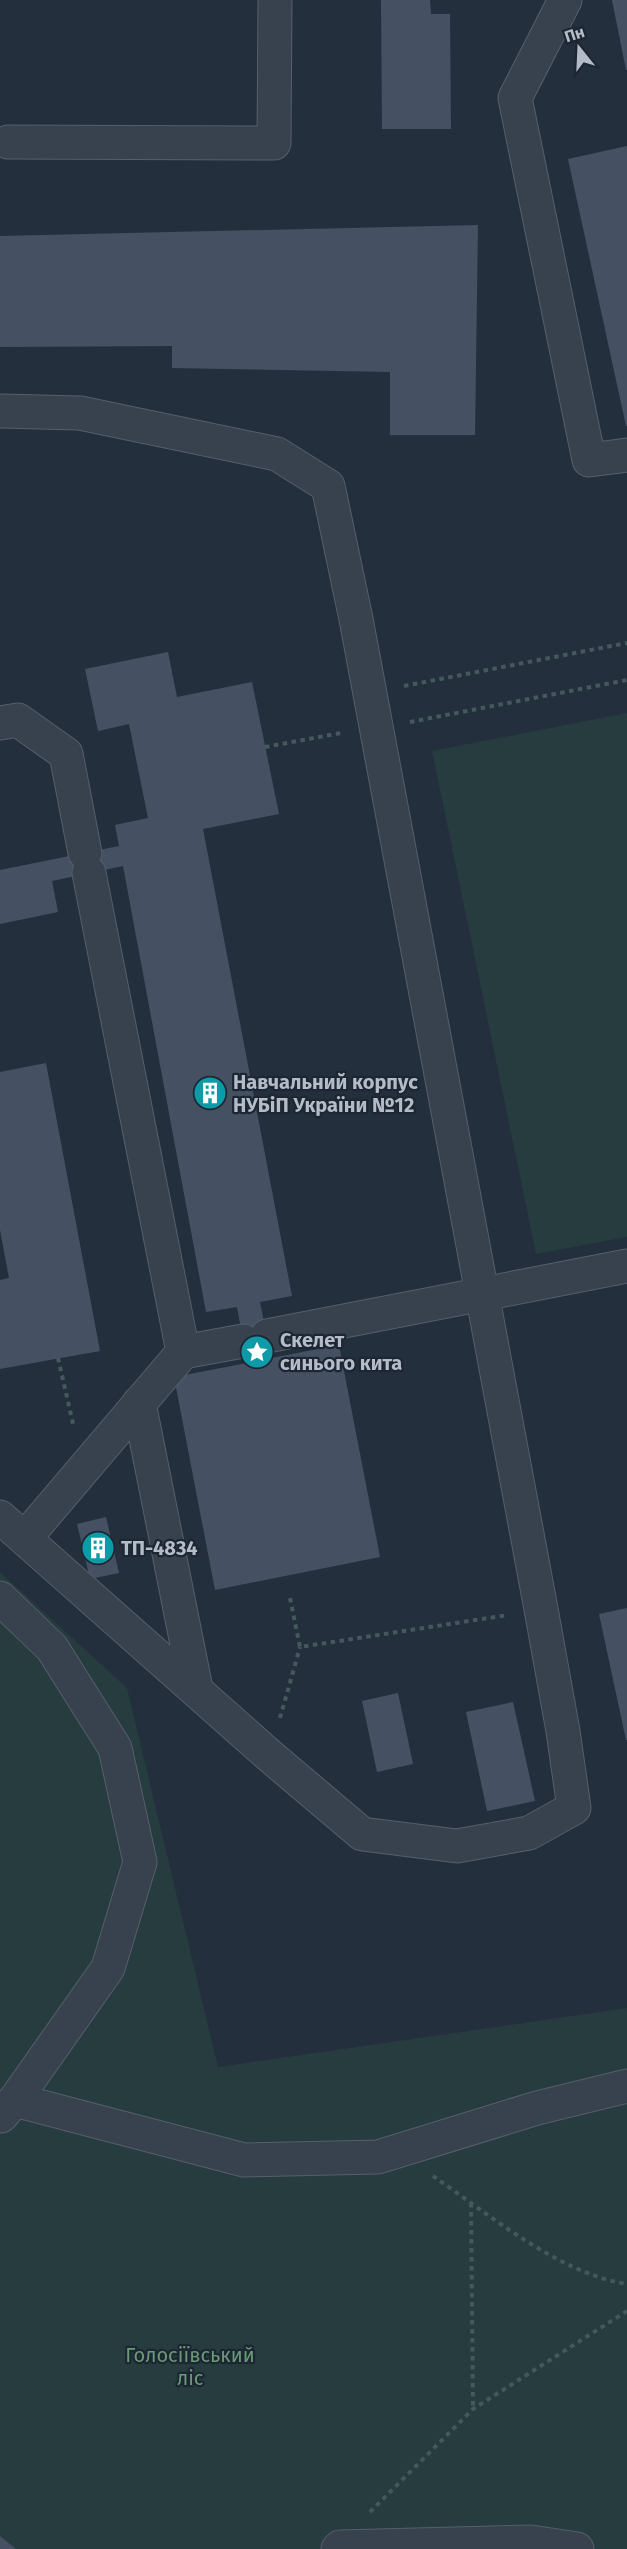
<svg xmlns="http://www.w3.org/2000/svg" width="627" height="2549" font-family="'Fira Sans',sans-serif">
	<rect width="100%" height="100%" fill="#242f3e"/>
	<!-- green -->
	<g fill="#263c3f">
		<path d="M627,713V1237L536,1254L432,751Z"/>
		<path d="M0,1572L127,1688L218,2067L627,2008V2549H0Z"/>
	</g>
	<!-- building -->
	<g fill="#455162">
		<path d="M381,0H430L431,14H450L451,129H382Z"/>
		<path d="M612,0H627V70H626Z"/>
		<path d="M627,146V426H626L568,159Z"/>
		<path d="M478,225L475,435H390V372L172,368V346L0,347V236Z"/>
		<path d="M168,652L177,697L252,682L279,814L203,829L292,1296L260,1302L271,1358L339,1345L380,1557L215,1590L174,1377L247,1363L237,1307L206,1312L123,866L52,881L58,912L0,924V870L119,846L115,825L148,818L129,724L98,731L85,669Z"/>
		<path d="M46,1063L100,1351L0,1369V1280L9,1278L0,1230V1072Z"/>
		<path d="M106,1517L119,1573L90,1579L77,1524Z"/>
		<path d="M627,1608V1740H626L599,1614Z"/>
		<path d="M398,1693L413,1764L377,1772L362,1701Z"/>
		<path d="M513,1702L535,1801L487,1811L466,1712Z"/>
		<path d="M0,2536L16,2549H0Z"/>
	</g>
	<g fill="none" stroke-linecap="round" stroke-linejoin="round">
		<defs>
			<g id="minor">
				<path d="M565,0L515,98L589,460L627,455"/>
				<path d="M8,142L274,143L275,0"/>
				<path d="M0,411L80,413L277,454L328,486L356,619L541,1609L563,1731L574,1808L529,1833L457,1846L362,1834L270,1756L0,1517"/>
				<path d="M0,723L18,720L66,754L85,853"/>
				<path d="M89,873L183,1352L243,1341"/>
				<path d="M267,1336L627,1266"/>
				<path d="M139,1403L196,1689"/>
				<path d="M25,1538L183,1352"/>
				<path d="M0,1598L52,1648L115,1748L140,1862L108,1968L15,2100L1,2116"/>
				<path d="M15,2100L244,2160L378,2157L537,2108L627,2086"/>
				<path d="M338,2549L340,2547L531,2542L577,2549"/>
			</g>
		</defs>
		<!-- minor casing -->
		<use href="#minor" stroke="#565f6c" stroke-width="35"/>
		<!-- path -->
		<g stroke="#44595c" stroke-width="4" stroke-dasharray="4.5 4.5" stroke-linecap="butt">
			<path d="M404,686L627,643"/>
			<path d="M410,722L627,680"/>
			<path d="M265,747L341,733"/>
			<path d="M58,1358L74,1428"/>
			<path d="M290,1598L300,1647L508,1615"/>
			<path d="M280,1718L300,1647"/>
			<path d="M433,2176C488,2214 560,2274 627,2284"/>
			<path d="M471,2203L473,2408"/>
			<path d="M370,2512L473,2409L627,2311"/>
		</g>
		<!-- minor -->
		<use href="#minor" stroke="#38414e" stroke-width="33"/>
	</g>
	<!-- icons -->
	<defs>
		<symbol id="building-disc" viewBox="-11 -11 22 22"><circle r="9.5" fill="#0f9aa8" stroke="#1d2633"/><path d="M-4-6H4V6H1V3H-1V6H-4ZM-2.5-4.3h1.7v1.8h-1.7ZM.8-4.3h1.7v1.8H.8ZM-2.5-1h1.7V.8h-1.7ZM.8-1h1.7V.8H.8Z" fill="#fff"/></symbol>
		<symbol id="sight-disc" viewBox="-11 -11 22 22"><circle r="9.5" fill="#0f9aa8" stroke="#1d2633"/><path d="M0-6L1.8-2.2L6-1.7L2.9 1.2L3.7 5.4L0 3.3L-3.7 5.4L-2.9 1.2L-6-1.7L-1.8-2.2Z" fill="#fff"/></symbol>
	</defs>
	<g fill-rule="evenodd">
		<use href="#building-disc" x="191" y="1074" width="38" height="38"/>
		<use href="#sight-disc" x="238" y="1333" width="38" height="38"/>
		<use href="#building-disc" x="79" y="1529" width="38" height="38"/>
	</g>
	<g text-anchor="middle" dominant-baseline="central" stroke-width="4.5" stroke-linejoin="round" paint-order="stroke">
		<!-- poi labels -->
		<g font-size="20" font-weight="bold" fill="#b4bcc9" stroke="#1d2633" text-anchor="start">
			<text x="233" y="1082">Навчальний корпус<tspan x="233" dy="23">НУБіП України №12</tspan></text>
			<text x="280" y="1340">Скелет<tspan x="280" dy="23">синього кита</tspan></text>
			<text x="121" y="1548">ТП-4834</text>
		</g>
		<!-- park labels -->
		<g font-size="20" fill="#6b9a76" stroke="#1d2633">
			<text x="190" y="2355">Голосіївський<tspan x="190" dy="23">ліс</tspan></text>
		</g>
	</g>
	<!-- north arrow -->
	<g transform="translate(579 48) rotate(342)" stroke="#1d2633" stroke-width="4.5" paint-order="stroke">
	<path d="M0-4.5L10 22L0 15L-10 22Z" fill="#b4bcc9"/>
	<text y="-9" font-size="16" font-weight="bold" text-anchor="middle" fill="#b4bcc9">Пн</text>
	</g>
</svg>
